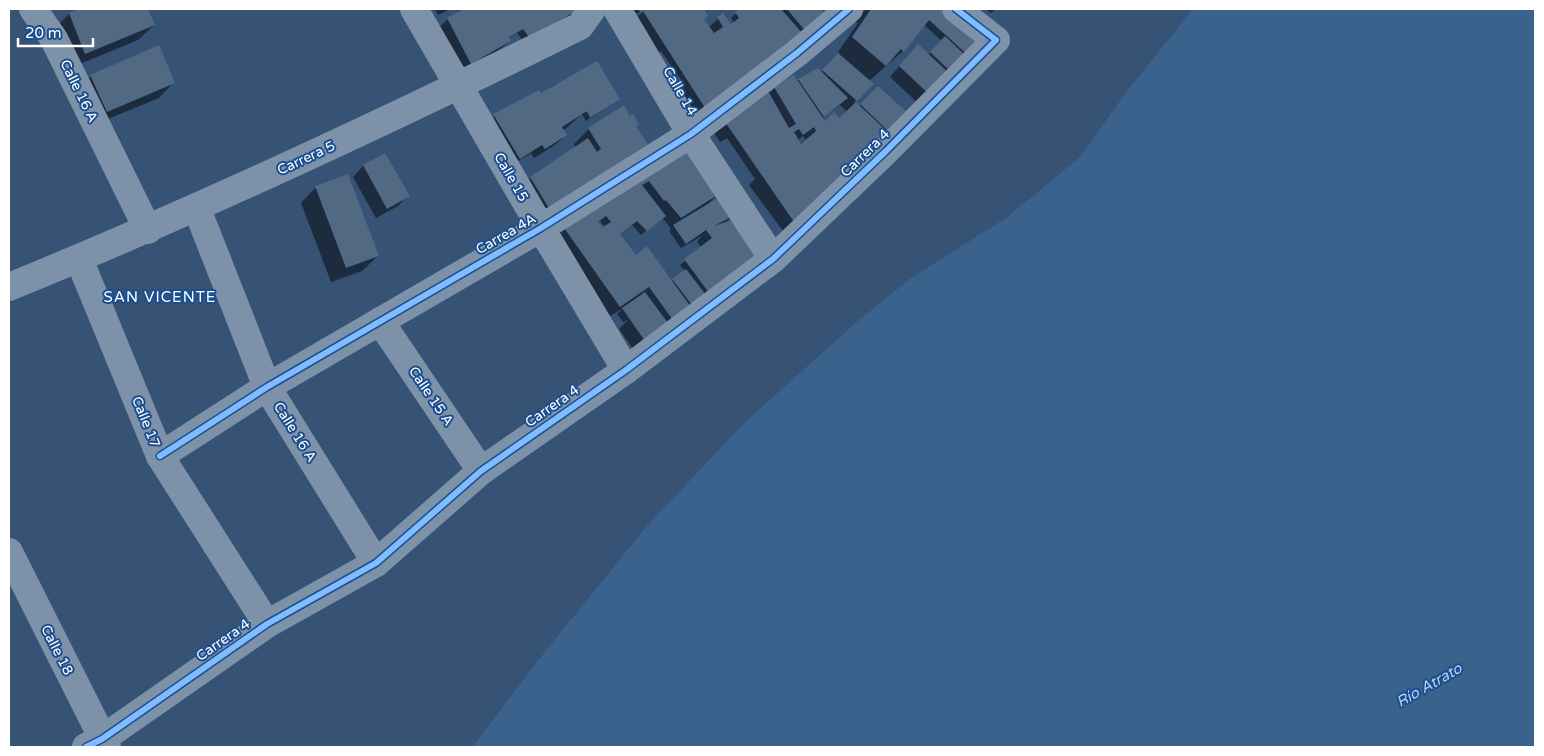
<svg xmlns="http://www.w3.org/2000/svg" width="1544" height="756" font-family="'Varela Round',sans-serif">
	<rect width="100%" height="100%" fill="#365274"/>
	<!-- water -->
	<path fill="#3b618d" d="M1193,9H1535V747H472L547,649L647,526L746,421L859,320L911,278L1006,218L1080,157L1127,91Z"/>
	<!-- shadow -->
	<g fill="#0007" fill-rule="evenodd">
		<path d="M82,9H147L154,25L138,40L70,68L54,29L69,14Z"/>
		<path d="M435,9H451L438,15Z"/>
		<path d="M466,9H579L555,28L526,44L517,33L508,38L510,41L489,58L460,74L437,29L448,19Z"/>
		<path d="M614,9H643L635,15L636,17L648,9H708L704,12L703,19L709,27L723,14L730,25L734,23L731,18L741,9H818L828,17L689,122L671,94L683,83L661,51L655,55Z"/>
		<path d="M866,9H946L985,39L922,107L890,77L908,56L928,55L942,41L924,25L903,51L869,81L872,85L854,102L859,106L878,87L891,136L783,231L749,185L755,179L727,138L720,142L711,128L768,94L775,88L821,72L840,54L838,52L858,23L855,22ZM840,105L847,112L839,119L825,123L822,118ZM803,136L806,140L800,144L797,141Z"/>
		<path d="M985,9H996L991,13Z"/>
		<path d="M91,76L174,82L159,98L91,126L76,91Z"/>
		<path d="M568,80L618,99L592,117L588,109L586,111L590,118L586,121L582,114L563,131L566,135L555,145L534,158L531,153L515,163L489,120L517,103L541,95L554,85Z"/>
		<path d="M623,107L637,124L540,219L521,188L531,178L576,148L574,144L589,129Z"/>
		<path d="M689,153L718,194L706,206L733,215L725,224L764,258L636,353L619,329L628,320L623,322L617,314L622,309L610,316L553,236ZM662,217L671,229L669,231L681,248L702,236L697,242L702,248L680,265L685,271L671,282L635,256L619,234L632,225L641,235ZM600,221L605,227L602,229L598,223Z"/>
		<path d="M385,154L408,195L398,206L376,218L353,177L363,166Z"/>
		<path d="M316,187L378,256L362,271L331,282L301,203Z"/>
	</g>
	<!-- building -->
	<g fill="#526984" fill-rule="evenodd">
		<path d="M79,9H148L155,25L85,54L69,13Z"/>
		<path d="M464,9H578L531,40L523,29L509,37L511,41L471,64L447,18Z"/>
		<path d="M638,9H708L705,11L708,16L704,19L714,33L723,27L717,17L723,13L731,24L739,18L735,12L739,9H781L804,35L705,108L643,11L640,12Z"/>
		<path d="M787,9H820L829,17L807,33Z"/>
		<path d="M871,9H948L987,39L970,57L929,20L904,52L901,49L886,66L852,37Z"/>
		<path d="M945,36L964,54L952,73L930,52Z"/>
		<path d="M918,44L952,76L933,98L899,66Z"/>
		<path d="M159,45L175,83L107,112L90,75Z"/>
		<path d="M838,53L874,84L857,101L822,70Z"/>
		<path d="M597,61L620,99L591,117L587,111L562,127L567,135L545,149L542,145L520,159L493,114L539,90L541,93Z"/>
		<path d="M818,68L848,98L824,117L798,79Z"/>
		<path d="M794,75L825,121L834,112L839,118L856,102L895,139L794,222L721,116L768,91L789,128L796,124L774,87ZM814,127L816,131L801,144L794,132L799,129L803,135Z"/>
		<path d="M878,86L911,116L890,133L860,104Z"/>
		<path d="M624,105L630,116L633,114L639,124L636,126L649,146L550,210L530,177L588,138L597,152L601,149L588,128Z"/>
		<path d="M689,152L719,194L681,218L666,200L664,201L649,181L642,185L666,216L647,231L637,221L620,234L636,255L647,246L693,310L675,323L649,287L620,307L562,225L611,190ZM606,216L611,222L603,227L598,222Z"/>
		<path d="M385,153L410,196L387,209L363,165Z"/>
		<path d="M348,174L379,256L346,268L315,186Z"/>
		<path d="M721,196L735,215L714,226L737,218L766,258L712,297L684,259L712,238L706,230L686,244L673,225Z"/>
		<path d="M686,269L709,299L695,309L672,279Z"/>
		<path d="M645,292L671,327L647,344L622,308Z"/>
	</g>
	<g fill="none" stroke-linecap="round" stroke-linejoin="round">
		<!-- street -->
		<g stroke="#7d92a8" stroke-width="28">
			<path d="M33,9L54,39L148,230"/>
			<path d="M414,9L541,228L626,370"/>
			<path d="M617,9L691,134L773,259"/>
			<path d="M197,209L267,387L376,563"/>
			<path d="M79,259L160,456L267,624"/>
			<path d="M9,287C203,208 392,119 580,26L592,9"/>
			<path d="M380,321L481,471"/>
			<path d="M160,456L267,387L541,228L691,134L797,53L849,9"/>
			<path d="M9,552L107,747"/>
			<path d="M86,747L102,739L267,624L376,563L481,471L626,370L773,259L886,151L996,40L956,9"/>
		</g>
		<defs>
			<g id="cycleway">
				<path d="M160,456L267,387L541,228L691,134L797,53L849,9"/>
				<path d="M86,747L102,739L267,624L376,563L481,471L626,370L773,259L886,151L996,40L956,9"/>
			</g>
		</defs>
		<!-- cycleway casing -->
		<use href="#cycleway" stroke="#1b4f8f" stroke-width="9"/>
		<!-- cycleway -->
		<use href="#cycleway" stroke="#80bcff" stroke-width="6"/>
	</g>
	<g text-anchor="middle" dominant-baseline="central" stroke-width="4" stroke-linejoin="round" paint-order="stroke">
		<!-- street labels -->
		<g font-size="14" fill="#fff" stroke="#1b4f8f">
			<text transform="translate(79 91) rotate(64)">Calle 16 A</text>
			<text transform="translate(680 91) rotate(60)">Calle 14</text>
			<text transform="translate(865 153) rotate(-44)">Carrera 4</text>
			<text transform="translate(306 158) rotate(-25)">Carrera 5</text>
			<text transform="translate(511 177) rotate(60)">Calle 15</text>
			<text transform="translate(506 234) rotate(-30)">Carrea 4A</text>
			<text transform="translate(431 396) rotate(56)">Calle 15 A</text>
			<text transform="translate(552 406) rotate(-35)">Carrera 4</text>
			<text transform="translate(146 422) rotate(68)">Calle 17</text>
			<text transform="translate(295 432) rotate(58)">Calle 16 A</text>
			<text transform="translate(223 640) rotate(-35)">Carrera 4</text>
			<text transform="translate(57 650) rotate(63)">Calle 18</text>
		</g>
		<!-- neighbourhood labels -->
		<g font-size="15" letter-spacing="1" fill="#fff" stroke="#1b4f8f">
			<text x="160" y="297">SAN VICENTE</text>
		</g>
		<!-- water labels -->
		<g font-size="15" font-style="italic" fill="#b5d3f5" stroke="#1b4f8f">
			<text transform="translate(1429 685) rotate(-30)">Río Atrato</text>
		</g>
	</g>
	<!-- border -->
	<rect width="1544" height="756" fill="none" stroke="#ffffff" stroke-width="20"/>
	<!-- scale -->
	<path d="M18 38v8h75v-8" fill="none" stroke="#ffffff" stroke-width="2.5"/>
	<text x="25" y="38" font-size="15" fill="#ffffff" stroke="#1b4f8f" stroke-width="4" paint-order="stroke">20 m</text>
</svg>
